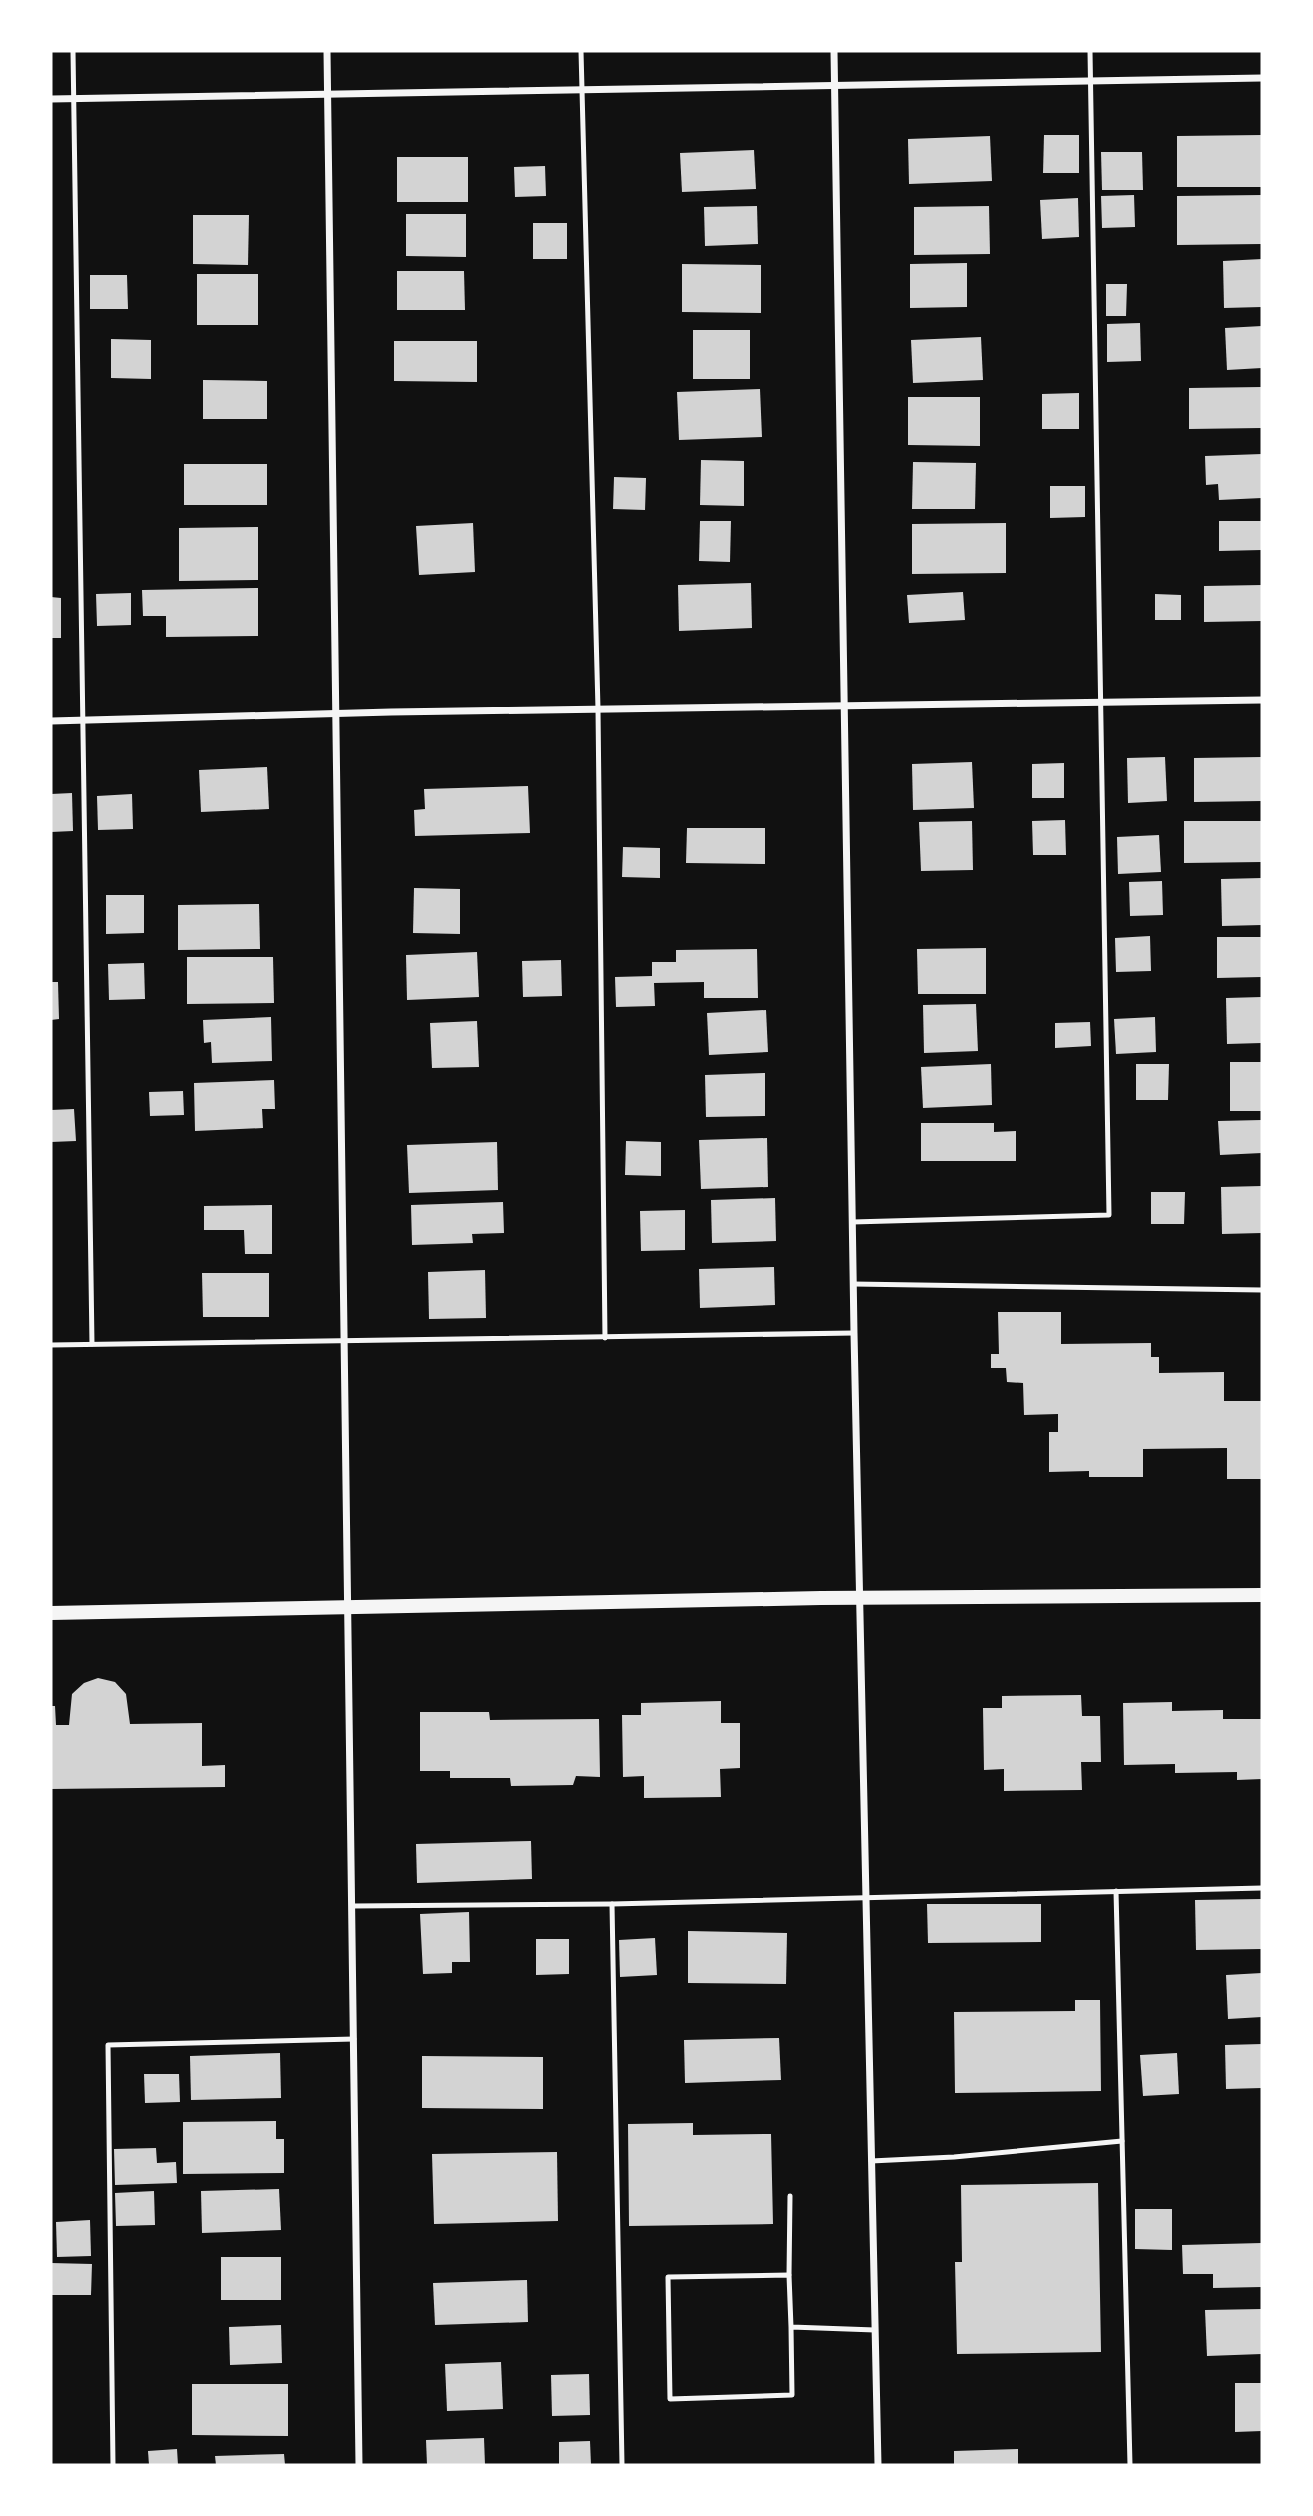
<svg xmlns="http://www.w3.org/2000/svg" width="1313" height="2516" font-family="Karla,sans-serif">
	<rect width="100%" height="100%" fill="#111"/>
	<!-- building -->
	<g fill="#d3d3d3">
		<path d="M1044,135H1079V173H1043Z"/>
		<path d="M1262,135V187H1177V136Z"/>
		<path d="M990,136L992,181L909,184L908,139Z"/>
		<path d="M754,150L756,189L682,192L680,153Z"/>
		<path d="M1101,152H1142L1143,190H1102Z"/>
		<rect x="397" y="157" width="71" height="45"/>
		<path d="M545,166L546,196L515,197L514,167Z"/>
		<path d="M1134,195L1135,227L1102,228L1101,196Z"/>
		<path d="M1262,195V244L1177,245V196Z"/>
		<path d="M1078,198L1079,237L1042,239L1040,200Z"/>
		<path d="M757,206L758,244L705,246L704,207Z"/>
		<path d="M989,206L990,254L914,255V207Z"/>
		<path d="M406,214H466V257L406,256Z"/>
		<path d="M193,215H249L248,265L193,264Z"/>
		<rect x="533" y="223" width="34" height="36"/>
		<path d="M1262,259V307L1224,308L1223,261Z"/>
		<path d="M967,263V307L910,308V264Z"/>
		<path d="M682,264L761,265V313L682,312Z"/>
		<path d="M397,271H464L465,310H397Z"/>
		<rect x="197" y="274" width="61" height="51"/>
		<path d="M90,275H127L128,309H90Z"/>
		<path d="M1106,284H1127L1126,316H1106Z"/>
		<path d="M1140,323L1141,361L1107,362V324Z"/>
		<path d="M1262,326V368L1227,370L1225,328Z"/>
		<rect x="693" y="330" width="57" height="49"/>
		<path d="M981,337L983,380L913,383L911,340Z"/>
		<path d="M111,339L151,340V379L111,378Z"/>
		<path d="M394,341H477V382L394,381Z"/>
		<path d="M203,380L267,381V419H203Z"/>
		<path d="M1262,387V428L1189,429V388Z"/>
		<path d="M760,389L762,437L679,440L677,392Z"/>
		<path d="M1079,393V429H1042V394Z"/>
		<path d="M908,397H980V446L908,445Z"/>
		<path d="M1262,454V498L1219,500L1218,484L1206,485L1205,456Z"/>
		<path d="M701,460L744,461V506L700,505Z"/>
		<path d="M913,462L976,463L975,509H912Z"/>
		<rect x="184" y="464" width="83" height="41"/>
		<path d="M614,477L646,478L645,510L613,509Z"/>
		<path d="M1050,486H1085V517L1050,518Z"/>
		<path d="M700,521H731L730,562L699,561Z"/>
		<path d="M1219,521H1262V550L1219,551Z"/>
		<path d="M473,523L475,572L419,575L416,526Z"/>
		<path d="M1006,523V573L912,574V524Z"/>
		<path d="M258,527V580L179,581V528Z"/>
		<path d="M751,583L752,628L679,631L678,585Z"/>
		<path d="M1262,585V621L1204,622V586Z"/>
		<path d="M258,588V636L166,637V616H143L142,590Z"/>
		<path d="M963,592L965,620L909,623L907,595Z"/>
		<path d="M131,593V625L97,626L96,594Z"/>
		<path d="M1155,594L1181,595V620H1155Z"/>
		<path d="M51,597L61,598V638H51Z"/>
		<path d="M1165,757L1167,801L1128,803L1127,758Z"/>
		<path d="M1262,757V801L1194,802V758Z"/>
		<path d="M972,762L974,808L913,810L912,764Z"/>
		<path d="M1064,763V798H1032V764Z"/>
		<path d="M267,767L269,809L201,812L199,770Z"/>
		<path d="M528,786L530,833L415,836L414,810L425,809L424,789Z"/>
		<path d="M72,793L73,831L51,832V794Z"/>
		<path d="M132,794L133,829L98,830L97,796Z"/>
		<path d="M1065,820L1066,855H1033L1032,821Z"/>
		<path d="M972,821L973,870L921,871L919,822Z"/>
		<path d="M1184,821H1262V862L1184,863Z"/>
		<path d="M687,828H765V864L686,863Z"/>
		<path d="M1159,835L1161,872L1118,874L1117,837Z"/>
		<path d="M623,847L660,848V878L622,877Z"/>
		<path d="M1262,878V925L1222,926L1221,879Z"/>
		<path d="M1162,881L1163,915L1130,916L1129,882Z"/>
		<path d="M414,888L460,889V934L413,933Z"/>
		<path d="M106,895H144V933L106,934Z"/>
		<path d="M259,904L260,949L178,950V905Z"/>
		<path d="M1150,936L1151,971L1116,972L1115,938Z"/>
		<path d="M1217,937H1262V977L1217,978Z"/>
		<path d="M986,948V994H918L917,949Z"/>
		<path d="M757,949L758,998H704V982L654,983L655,1006L616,1007L615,977L652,976V962H676V950Z"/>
		<path d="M477,952L479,997L407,1000L406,955Z"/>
		<path d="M187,957H273L274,1003L187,1004Z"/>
		<path d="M561,960L562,996L523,997L522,961Z"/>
		<path d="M144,963L145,999L109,1000L108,964Z"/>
		<path d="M51,982H58L59,1019L51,1020Z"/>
		<path d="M1262,997V1043L1227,1044L1226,998Z"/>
		<path d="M976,1004L978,1051L924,1053L923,1005Z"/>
		<path d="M766,1010L768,1052L709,1055L707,1013Z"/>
		<path d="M271,1017L272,1061L212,1063L211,1042L204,1043L203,1020Z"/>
		<path d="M1155,1017L1156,1052L1116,1054L1114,1019Z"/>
		<path d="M477,1021L479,1067L432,1068L430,1023Z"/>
		<path d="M1090,1022L1091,1046L1055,1048V1023Z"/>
		<rect x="1230" y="1062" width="32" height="49"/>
		<path d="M991,1064L992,1105L923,1108L921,1067Z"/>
		<path d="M1136,1064H1169L1168,1100H1136Z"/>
		<path d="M765,1073V1116L706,1117L705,1075Z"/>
		<path d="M274,1080L275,1109H262L263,1128L195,1131L194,1083Z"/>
		<path d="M183,1091L184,1115L150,1116L149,1092Z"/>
		<path d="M74,1109L76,1141L51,1142V1110Z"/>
		<path d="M1262,1120V1153L1220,1155L1218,1121Z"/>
		<path d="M921,1123H994V1132L1016,1131V1161H921Z"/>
		<path d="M767,1138L768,1187L701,1189L699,1140Z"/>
		<path d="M626,1141L661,1142V1176L625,1175Z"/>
		<path d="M497,1142L498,1190L409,1193L407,1145Z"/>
		<path d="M1262,1186V1233L1222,1234L1221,1187Z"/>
		<path d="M1151,1192H1185L1184,1224H1151Z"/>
		<path d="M775,1198L776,1241L712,1243L711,1200Z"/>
		<path d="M503,1202L504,1233L472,1234L473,1243L412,1245L411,1205Z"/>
		<path d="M272,1205V1254H245L244,1230H204V1206Z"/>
		<path d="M685,1210V1250L641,1251L640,1211Z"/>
		<path d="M774,1267L775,1305L700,1308L699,1269Z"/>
		<path d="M485,1270L486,1318L429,1319L428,1272Z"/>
		<path d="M202,1273H269V1317H203Z"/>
		<path d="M998,1312H1061V1344L1151,1343V1357H1159V1373L1224,1372V1401H1262V1479H1227V1448L1143,1449V1477H1089V1471L1049,1472V1432H1058V1414L1024,1415L1023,1383L1007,1382L1006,1368H991V1354H999Z"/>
		<path d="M98,1678L115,1682L126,1694L130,1724L202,1723V1766L225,1765V1787L51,1789V1706H55L56,1725H69L72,1694L84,1683Z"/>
		<path d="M1081,1695L1082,1716H1100L1101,1762H1081L1082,1790L1004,1791V1769L984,1770L983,1708H1002V1696Z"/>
		<path d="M721,1701V1723H740V1768L720,1769L721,1797L644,1798V1776L623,1777L622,1715H641V1703Z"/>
		<path d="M1172,1702V1711L1223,1710V1719H1262V1779L1237,1780V1772L1175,1773V1764L1124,1765L1123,1703Z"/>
		<path d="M420,1712H489L490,1720L599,1719L600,1777L576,1776L573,1785L511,1786L510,1778H450V1771H420Z"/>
		<path d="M531,1841L532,1879L417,1883L416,1844Z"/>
		<path d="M1262,1899V1949L1196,1950L1195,1900Z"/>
		<path d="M927,1904H1041V1942L928,1943Z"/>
		<path d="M469,1912L470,1962H452V1973L423,1974L420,1914Z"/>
		<path d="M688,1931L787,1933L786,1984L688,1983Z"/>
		<path d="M655,1938L657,1975L620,1977L619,1940Z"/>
		<path d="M536,1939H569V1974L536,1975Z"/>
		<path d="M1262,1973V2017L1228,2019L1226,1975Z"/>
		<path d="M1075,2000H1100L1101,2091L955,2093L954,2012L1075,2011Z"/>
		<path d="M779,2038L781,2080L685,2083L684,2040Z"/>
		<path d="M1262,2044V2088L1226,2089L1225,2045Z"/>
		<path d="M280,2053L281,2098L191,2100L190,2056Z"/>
		<path d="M1177,2053L1179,2094L1143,2096L1140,2055Z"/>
		<path d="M422,2056L543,2057V2109L422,2108Z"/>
		<path d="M144,2074H179L180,2102L145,2103Z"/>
		<path d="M276,2121V2139H284V2173L183,2174V2122Z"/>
		<path d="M693,2123V2135L771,2134L773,2224L629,2226L628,2124Z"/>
		<path d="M156,2148L157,2163L176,2162L177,2183L115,2185L114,2149Z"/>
		<path d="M557,2152L558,2221L434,2224L432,2154Z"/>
		<path d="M1098,2183L1101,2352L957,2354L955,2262H962L961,2185Z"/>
		<path d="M279,2189L281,2230L202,2233L201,2191Z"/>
		<path d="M154,2191L155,2225L116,2226L115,2193Z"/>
		<path d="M1135,2209H1172V2250L1135,2249Z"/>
		<path d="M90,2220L91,2256L57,2257L56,2222Z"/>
		<path d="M1262,2243V2287L1213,2288V2274H1183L1182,2245Z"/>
		<rect x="221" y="2257" width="60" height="43"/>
		<path d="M51,2263L92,2264L91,2295H51Z"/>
		<path d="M527,2280L528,2322L435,2325L433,2283Z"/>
		<path d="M1262,2309V2354L1207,2356L1205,2310Z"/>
		<path d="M281,2325L282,2363L230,2365L229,2327Z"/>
		<path d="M501,2362L503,2409L447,2411L445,2364Z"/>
		<path d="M589,2374L590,2415L552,2416L551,2375Z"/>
		<path d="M1235,2383H1262V2431L1235,2432Z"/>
		<path d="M192,2384H288V2436L192,2435Z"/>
		<path d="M484,2438L485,2465H427L426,2440Z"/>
		<path d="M590,2441L591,2465H559V2442Z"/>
		<path d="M177,2449L178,2465H149L148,2451Z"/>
		<path d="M1018,2449V2465H954V2451Z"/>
		<path d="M284,2454L285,2465H216L215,2456Z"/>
	</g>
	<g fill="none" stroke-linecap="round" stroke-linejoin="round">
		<!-- service -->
		<g stroke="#f5f5f5" stroke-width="5">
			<path d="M73,51L92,1344"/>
			<path d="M581,51L598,709L605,1338"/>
			<path d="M852,1222L1109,1215L1090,51"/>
			<path d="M853,1284L1262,1290"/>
			<path d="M51,1345L854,1333"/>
			<path d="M1116,1891L1130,2465"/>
			<path d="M612,1904L622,2465"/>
			<path d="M353,1906L612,1904L1262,1888"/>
			<path d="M871,2161L954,2157L1122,2141"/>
			<path d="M789,2275L790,2196"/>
			<path d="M791,2327L789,2275L668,2277L670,2399L792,2395L791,2327L875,2330"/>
			<path d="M113,2465L108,2045L354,2039"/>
		</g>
		<!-- minor -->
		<g stroke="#f5f5f5" stroke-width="7">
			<path d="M327,51L359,2465"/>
			<path d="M834,51L854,1333L878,2465"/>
			<path d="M51,99L1262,78"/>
			<path d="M51,721L391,712L1262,700"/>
		</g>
		<!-- secondary -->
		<path stroke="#f5f5f5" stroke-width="14" d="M51,1613L821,1598L1262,1595"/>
	</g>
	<!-- border -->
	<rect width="1313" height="2516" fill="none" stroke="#ffffff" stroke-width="105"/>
</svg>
